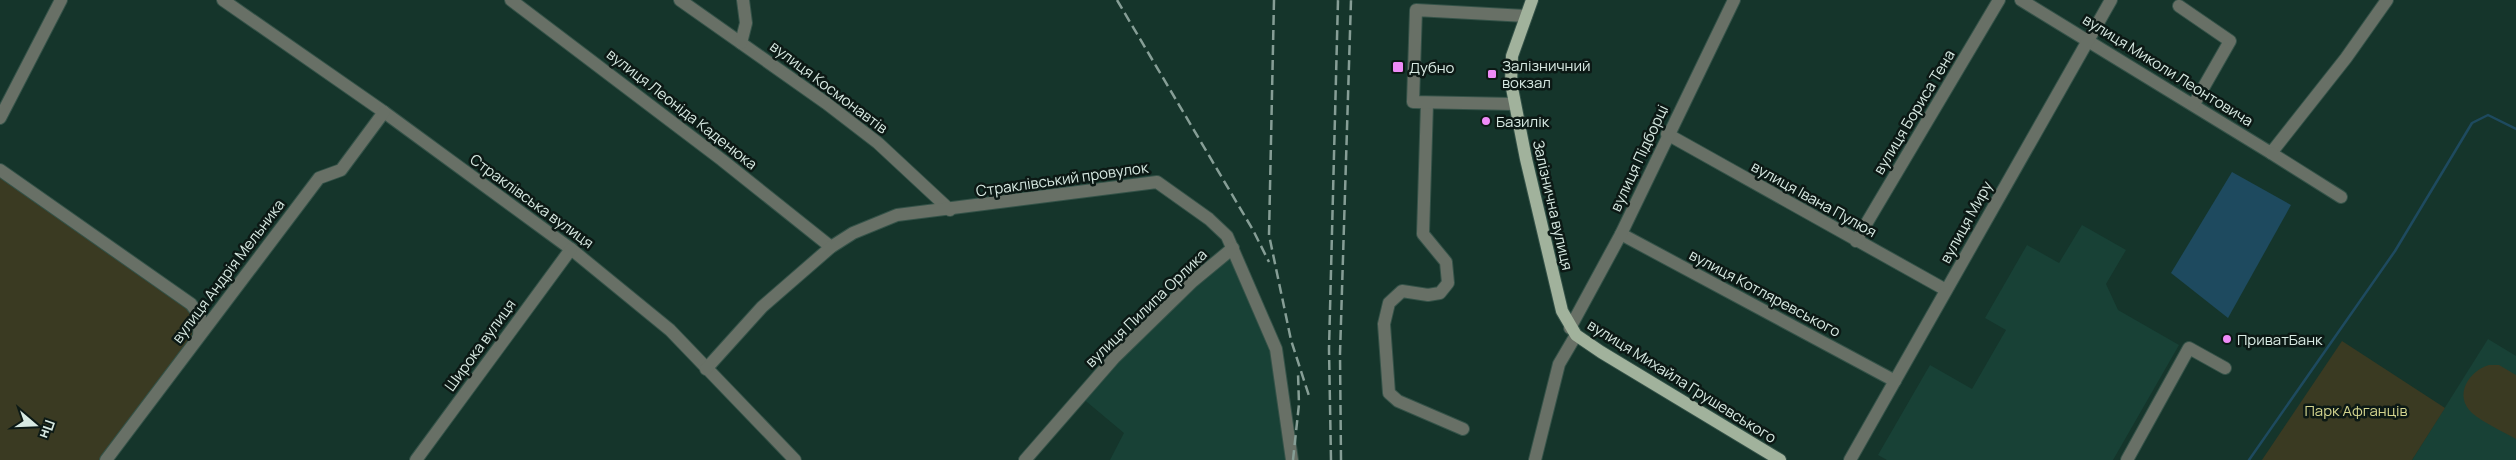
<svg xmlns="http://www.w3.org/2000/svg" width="2516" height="460" font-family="Manrope,sans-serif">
	<rect width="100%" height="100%" fill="#15352b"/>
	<!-- built -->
	<g fill="#184136">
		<path d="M2082,225L2126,250L2106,284L2118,310L2179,345L2113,460H1887L1878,455L1930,365L1972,389L2006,330L1985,318L2027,245L2059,263Z"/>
		<path d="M1233,248L1276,349L1292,460H1110L1124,433L1081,397Z"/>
		<path d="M2488,339L2516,356V460H2412Z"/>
	</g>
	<!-- green -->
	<g fill="#3a3a22">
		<path d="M0,177L167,293L197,317L195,333L100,460H0Z"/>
		<path d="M2342,341L2445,408L2412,460H2262Z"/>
		<path d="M2489,365H2499L2516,375V439C2502,431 2484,423 2472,413C2453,395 2469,371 2489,365Z"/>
	</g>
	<!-- water -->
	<path fill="#1e4a5f" d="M2232,172L2291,205L2228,318L2171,273Z"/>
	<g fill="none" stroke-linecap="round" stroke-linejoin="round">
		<!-- stream -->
		<path stroke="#1e4a5f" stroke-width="2.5" d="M2249,460L2395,251L2472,123L2488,115L2516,129"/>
		<defs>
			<g id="minor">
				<path d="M223,0L384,112L571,249L670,330L795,460"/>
				<path d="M511,0L722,160L831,247"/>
				<path d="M680,0L826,103L878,143L950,210"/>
				<path d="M2021,0L2271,153L2346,58L2387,0"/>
				<path d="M2179,6L2230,41L2194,104"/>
				<path d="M741,43L746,23L743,0"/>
				<path d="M1427,103L1423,234L1446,262L1448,283L1440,293L1428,295L1402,291L1389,303L1384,324L1389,393L1398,401L1463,429"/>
				<path d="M1514,104L1413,102L1416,10L1526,16"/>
				<path d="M0,118L61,0"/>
				<path d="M1667,134L1946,290"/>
				<path d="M2271,153L2341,197"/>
				<path d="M0,170L191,304L200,316L199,336"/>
				<path d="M1621,234L1895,381"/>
				<path d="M1856,241L1999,0"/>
				<path d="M1570,328L1621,234L1734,0"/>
				<path d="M706,369L762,307L831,247L853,233L897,215L1157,182L1209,219L1227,236L1276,349L1292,460"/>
				<path d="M106,460L319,178L341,170L384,112"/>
				<path d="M416,460L571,249"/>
				<path d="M1025,460L1114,358L1193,281L1233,248"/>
				<path d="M1535,460L1559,364L1576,335"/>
				<path d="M1850,460L2111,0"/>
				<path d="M2127,460L2189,348L2225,368"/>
			</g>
			<path id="major" d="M1532,0L1512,56L1511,83L1526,159L1562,311L1576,335L1601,352L1780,460"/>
		</defs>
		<!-- minor casing -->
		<use href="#minor" stroke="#345248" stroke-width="14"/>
		<!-- major casing -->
		<use href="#major" stroke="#345248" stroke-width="14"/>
		<!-- minor -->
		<use href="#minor" stroke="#687066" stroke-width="12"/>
		<!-- major -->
		<use href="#major" stroke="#a1b29c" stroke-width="12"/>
		<!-- rail -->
		<g stroke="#869e96" stroke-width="2.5" stroke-dasharray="10 5" stroke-linecap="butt">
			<path d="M1117,0L1253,230L1269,262"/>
			<path d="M1274,0L1269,235L1291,340L1310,399"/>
			<path d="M1293,460L1299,404L1298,373"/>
			<path d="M1331,460L1329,349L1338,0"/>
			<path d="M1341,460L1340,354L1351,0"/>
		</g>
	</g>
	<!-- markers -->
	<g fill="#ef8bf7" stroke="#0c1915" stroke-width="2">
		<rect x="1392" y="61" width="12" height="12" rx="2.5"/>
		<rect x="1487" y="69" width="10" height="10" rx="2.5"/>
		<circle cx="1486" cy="121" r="5"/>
		<circle cx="2227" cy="339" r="5"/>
	</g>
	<g text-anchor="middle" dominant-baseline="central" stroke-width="5" stroke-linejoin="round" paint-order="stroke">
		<!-- poi labels -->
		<g font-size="15" fill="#d8eae3" stroke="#0c1915" text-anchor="start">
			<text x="1502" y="65">Залізничний<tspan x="1502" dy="17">вокзал</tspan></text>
			<text x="1409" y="67">Дубно</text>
			<text x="1496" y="121">Базилік</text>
			<text x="2237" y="339">ПриватБанк</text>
		</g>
		<!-- street labels -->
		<g font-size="15" fill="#d8eae3" stroke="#0c1915">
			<text transform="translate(2168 70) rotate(32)">вулиця Миколи Леонтовича</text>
			<text transform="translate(829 87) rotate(37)">вулиця Космонавтів</text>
			<text transform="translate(682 109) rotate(38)">вулиця Леоніда Каденюка</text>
			<text transform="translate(1914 112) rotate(-59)">вулиця Бориса Тена</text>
			<text transform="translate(1639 158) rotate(-65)">вулиця Підборці</text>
			<text transform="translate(1062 179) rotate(-8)">Страклівський провулок</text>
			<text transform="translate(1814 199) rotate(29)">вулиця Івана Пулюя</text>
			<text transform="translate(532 201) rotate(36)">Страклівська вулиця</text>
			<text transform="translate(1553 205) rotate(77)">Залізнична вулиця</text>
			<text transform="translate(1966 222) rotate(-61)">вулиця Миру</text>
			<text transform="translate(228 271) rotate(-53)">вулиця Андрія Мельника</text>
			<text transform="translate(1765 293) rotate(28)">вулиця Котляревського</text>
			<text transform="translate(1146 308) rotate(-44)">вулиця Пилипа Орлика</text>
			<text transform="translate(480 345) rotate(-54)">Широка вулиця</text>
			<text transform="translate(1682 381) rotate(32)">вулиця Михайла Грушевського</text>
		</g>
		<!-- park labels -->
		<g font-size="15" fill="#d3d48e" stroke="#0c1915">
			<text x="2356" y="410">Парк Афганців</text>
		</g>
	</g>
	<!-- north arrow -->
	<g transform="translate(35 425) rotate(109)" stroke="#0c1915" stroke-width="4" paint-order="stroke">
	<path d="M0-4L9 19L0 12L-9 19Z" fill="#d8eae3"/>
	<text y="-8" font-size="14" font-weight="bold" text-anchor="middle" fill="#d8eae3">Пн</text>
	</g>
</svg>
